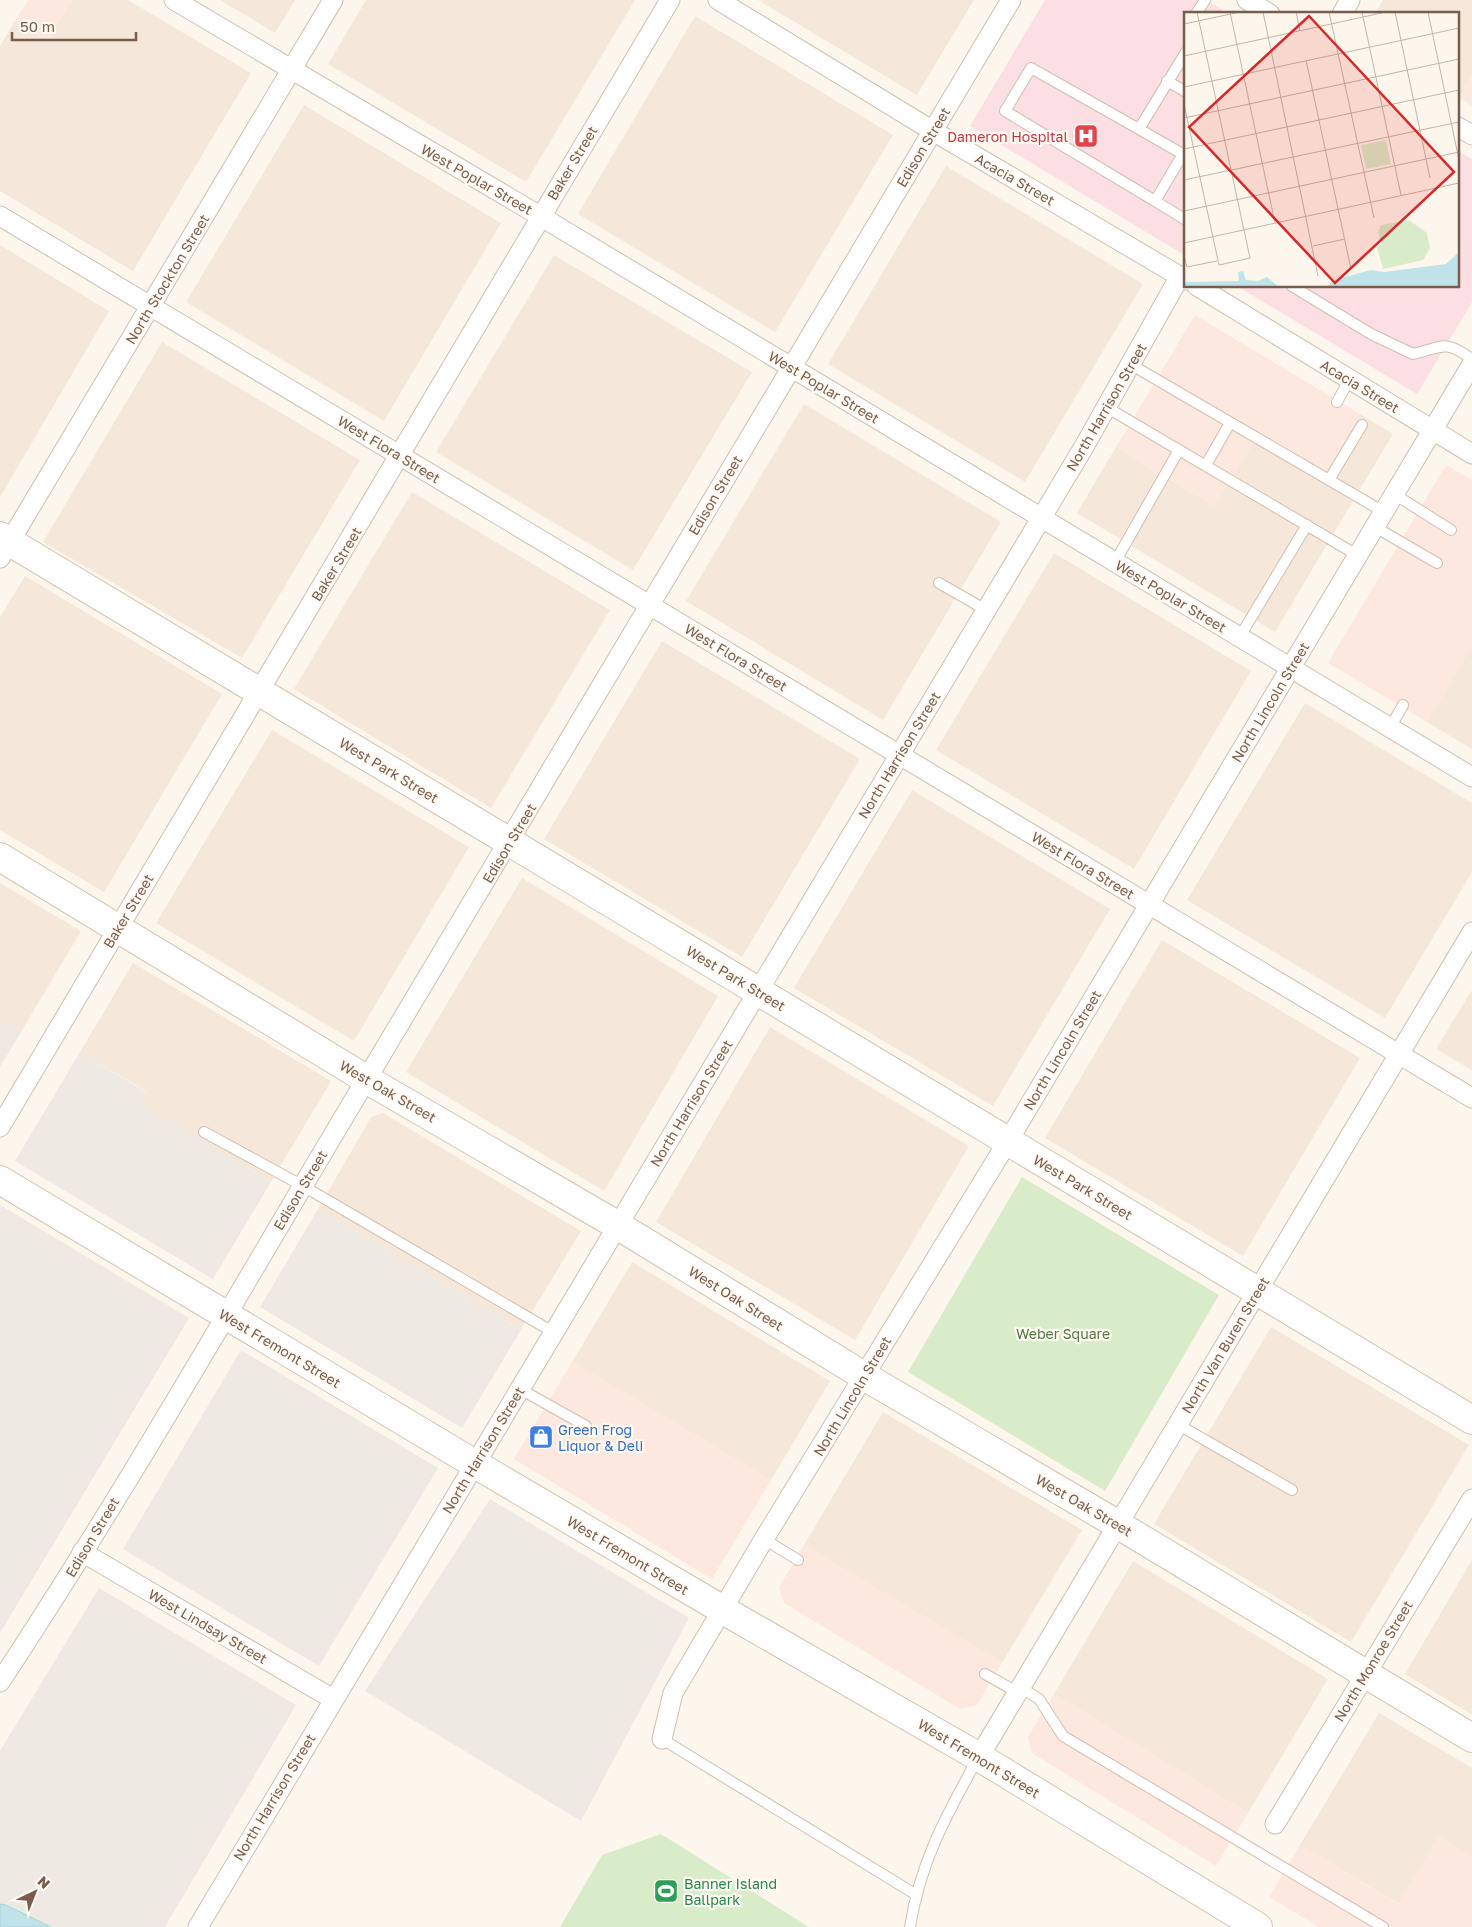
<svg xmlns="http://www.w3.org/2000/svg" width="1472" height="1927" font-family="'Golos Text',sans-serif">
	<rect width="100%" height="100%" fill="#fdf6ec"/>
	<!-- residential -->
	<g fill="#f5e8da">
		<path d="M72,0H128L251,73L133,271L0,191V46L15,21L47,41Z"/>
		<path d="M220,0H295L275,33Z"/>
		<path d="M366,0H635L526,182L328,64Z"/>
		<path d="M758,0H974L917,95Z"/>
		<path d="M1383,0H1472V76L1459,98L1458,14H1375Z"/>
		<path d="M695,16L893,135L775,332L578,214Z"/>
		<path d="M304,105L501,223L384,421L186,302Z"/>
		<path d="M946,166L1143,284L1025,482L828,364Z"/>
		<path d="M0,245L109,311L0,497Z"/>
		<path d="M554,255L752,372L633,570L436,452Z"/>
		<path d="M162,342L360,460L242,658L43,542Z"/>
		<path d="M804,404L1001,522L883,720L686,601Z"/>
		<path d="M1360,414L1393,434L1275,632L1077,513L1116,447L1214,506L1255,440L1320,479Z"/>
		<path d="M412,492L610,610L491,808L294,689Z"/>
		<path d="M1054,553L1251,671L1134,869L936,750Z"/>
		<path d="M25,576L222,694L104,892L0,830V617Z"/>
		<path d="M662,641L860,759L742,957L544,839Z"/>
		<path d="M1472,646V749L1427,722Z"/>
		<path d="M1305,703L1472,803V872L1385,1018L1187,900Z"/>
		<path d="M272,730L469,847L354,1041L156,923Z"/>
		<path d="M912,790L1110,909L993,1106L794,988Z"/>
		<path d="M522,878L718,996L604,1191L406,1072Z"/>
		<path d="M0,883L81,931L21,1032L0,1019Z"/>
		<path d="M1162,940L1360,1058L1243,1256L1045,1138Z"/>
		<path d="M133,963L331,1081L271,1182L139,1103L146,1091L80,1052Z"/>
		<path d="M1472,990V1070L1436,1049Z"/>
		<path d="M770,1027L969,1146L855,1340L656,1222Z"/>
		<path d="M383,1113L581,1231L521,1330L318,1209L371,1117Z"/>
		<path d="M632,1262L830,1381L771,1480L572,1362Z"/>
		<path d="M1271,1327L1469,1445L1351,1642L1154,1524Z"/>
		<path d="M883,1412L1082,1530L1002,1663L804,1545Z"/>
		<path d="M1472,1560V1715L1405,1674Z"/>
		<path d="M1133,1561L1328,1679L1248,1813L1054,1694Z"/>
		<path d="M1379,1713L1472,1768V1857L1439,1837L1399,1904L1300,1845Z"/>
	</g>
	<!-- commercial -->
	<g fill="#fde8e0">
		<path d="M28,0H72L47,41L15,21Z"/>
		<path d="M1472,76V106L1459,98Z"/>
		<path d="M1195,315L1360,414L1321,479L1255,440L1214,506L1116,447Z"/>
		<path d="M1446,465L1472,480V646L1427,722L1328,663Z"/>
		<path d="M572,1362L771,1480L712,1579L514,1459Z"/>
		<path d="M804,1545L1002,1663L977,1705L960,1709L784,1603L779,1587Z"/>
		<path d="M1054,1694L1248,1813L1216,1866L1032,1753L1028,1737Z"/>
		<path d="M1439,1837L1472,1857V1927H1319L1269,1897L1300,1845L1398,1904Z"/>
	</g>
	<!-- industrial -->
	<g fill="#efe9e4">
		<path d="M0,1019L21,1032L0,1067Z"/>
		<path d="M80,1052L146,1092L140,1103L271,1182L213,1279L15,1161Z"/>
		<path d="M0,1205L189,1318L0,1633Z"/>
		<path d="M318,1209L521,1330L462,1428L260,1307Z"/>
		<path d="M241,1350L438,1468L319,1666L123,1549Z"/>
		<path d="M490,1499L689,1618L581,1821L365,1691Z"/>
		<path d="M99,1588L296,1705L165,1927H51L6,1905L0,1904V1751Z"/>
	</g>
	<!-- medical -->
	<g fill="#fbdfe3">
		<path d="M1045,0H1206L1229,14H1186V256L970,126Z"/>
		<path d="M1458,151L1472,159V302L1417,394L1237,286H1458Z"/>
	</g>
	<!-- green -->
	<g fill="#d8ecc9">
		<path d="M1022,1177L1219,1295L1105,1491L908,1372Z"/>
		<path d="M661,1834L809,1927H560L602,1855Z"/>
	</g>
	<!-- water -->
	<path fill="#bfe3e8" stroke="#a5d3da" d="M0,1904L6,1905L51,1927H0Z"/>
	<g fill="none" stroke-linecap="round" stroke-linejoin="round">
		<defs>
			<g id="lane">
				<path d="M1196,14L1205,0"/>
				<path d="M1186,52L1139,129L1186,156"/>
				<path d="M1167,81L1186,92"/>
				<path d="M1139,129L1031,68L1005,111L1155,201"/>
				<path d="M1183,154L1155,201L1186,220"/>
				<path d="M1292,286L1371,334L1413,354C1443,347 1444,339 1472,359"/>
				<path d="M1130,364L1384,512"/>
				<path d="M1337,402L1349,380"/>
				<path d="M1106,407L1357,555"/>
				<path d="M1206,465L1230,423"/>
				<path d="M1329,480L1362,425"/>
				<path d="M1394,494L1451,530"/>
				<path d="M1375,527L1437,563"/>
				<path d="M1115,562L1179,450"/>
				<path d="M939,583L986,610"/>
				<path d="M1239,638L1307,525"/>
				<path d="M1390,728L1403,705"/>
				<path d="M204,1132L303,1186L553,1332"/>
				<path d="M520,1389L586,1426"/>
				<path d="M1177,1424L1292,1490"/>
				<path d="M764,1539L798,1560"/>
				<path d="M985,1674L1017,1692"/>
				<path d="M1020,1687L1039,1699L1063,1736L1383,1927"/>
				<path d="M662,1739L915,1894"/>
				<path d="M910,1927C920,1862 947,1814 978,1758"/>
			</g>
			<g id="street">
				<path d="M174,0L540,216L1472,777"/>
				<path d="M718,0L933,131L1186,280"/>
				<path d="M1247,0L1270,14"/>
				<path d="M1342,14L1350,0"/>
				<path d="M1458,127L1472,135"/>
				<path d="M0,216L1472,1098"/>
				<path d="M1197,286L1472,454"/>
				<path d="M0,558L333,0"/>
				<path d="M0,1127L670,0"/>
				<path d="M82,1552L333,1699"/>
				<path d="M0,1682C130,1485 247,1278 369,1075C583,717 797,359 1011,0"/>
				<path d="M662,1739L673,1693L764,1539L1008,1141L1472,364"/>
				<path d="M979,1757L1472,932"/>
				<path d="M1275,1824L1472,1499"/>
				<path d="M198,1927L1085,445L1180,276"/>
			</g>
			<g id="secondary">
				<path d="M0,536L1472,1420"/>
				<path d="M0,857L366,1079L617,1225L864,1376L1117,1524L1472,1738"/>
				<path d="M0,1180L475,1464L723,1610L979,1757L1258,1927"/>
			</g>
		</defs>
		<!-- lane casing -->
		<use href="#lane" stroke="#d1beb0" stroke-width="12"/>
		<!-- street casing -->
		<use href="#street" stroke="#d1beb0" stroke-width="21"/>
		<!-- secondary casing -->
		<use href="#secondary" stroke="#d6c0b0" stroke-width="30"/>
		<!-- lane -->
		<use href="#lane" stroke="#fff" stroke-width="10"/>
		<!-- street -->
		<use href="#street" stroke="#fff" stroke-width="19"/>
		<!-- secondary -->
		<use href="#secondary" stroke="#fff" stroke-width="28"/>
	</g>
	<!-- icons -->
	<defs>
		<symbol id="hospital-square" viewBox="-11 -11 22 22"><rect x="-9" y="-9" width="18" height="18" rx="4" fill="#e0444e" stroke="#fffaf3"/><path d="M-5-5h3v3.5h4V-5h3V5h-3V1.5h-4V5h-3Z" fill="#fff"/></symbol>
		<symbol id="shop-square" viewBox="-11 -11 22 22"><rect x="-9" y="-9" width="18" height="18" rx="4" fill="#3f7fe0" stroke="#fffaf3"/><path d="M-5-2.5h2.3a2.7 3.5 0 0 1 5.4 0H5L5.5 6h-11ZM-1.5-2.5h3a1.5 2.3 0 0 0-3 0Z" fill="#fff"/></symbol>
		<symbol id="stadium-square" viewBox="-11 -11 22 22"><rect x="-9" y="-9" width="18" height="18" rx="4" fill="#2e9e5b" stroke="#fffaf3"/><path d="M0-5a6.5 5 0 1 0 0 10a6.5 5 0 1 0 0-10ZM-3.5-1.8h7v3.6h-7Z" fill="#fff"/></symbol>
	</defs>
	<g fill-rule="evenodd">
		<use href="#hospital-square" x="1072" y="122" width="28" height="28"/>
		<use href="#shop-square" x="527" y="1423" width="28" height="28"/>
		<use href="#stadium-square" x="652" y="1877" width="28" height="28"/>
	</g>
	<g text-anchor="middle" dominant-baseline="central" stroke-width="4.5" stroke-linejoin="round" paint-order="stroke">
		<!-- health labels -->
		<g font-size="14" fill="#be3a42" stroke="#fffaf3" text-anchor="end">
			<text x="1068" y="136">Dameron Hospital</text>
		</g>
		<!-- street labels -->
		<g font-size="14" fill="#7a5c4d" stroke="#fffaf3">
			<text transform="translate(923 147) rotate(-59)">Edison Street</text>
			<text transform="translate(572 163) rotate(-59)">Baker Street</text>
			<text transform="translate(477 179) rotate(30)">West Poplar Street</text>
			<text transform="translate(1015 179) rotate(30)">Acacia Street</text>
			<text transform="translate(167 279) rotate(-59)">North Stockton Street</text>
			<text transform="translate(1360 386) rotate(31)">Acacia Street</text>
			<text transform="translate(824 387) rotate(31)">West Poplar Street</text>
			<text transform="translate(1106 407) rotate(-60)">North Harrison Street</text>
			<text transform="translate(389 449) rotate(31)">West Flora Street</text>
			<text transform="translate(715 495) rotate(-59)">Edison Street</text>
			<text transform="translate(336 564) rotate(-59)">Baker Street</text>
			<text transform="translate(1171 596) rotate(31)">West Poplar Street</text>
			<text transform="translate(736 657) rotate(31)">West Flora Street</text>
			<text transform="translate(1270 702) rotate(-59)">North Lincoln Street</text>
			<text transform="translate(899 755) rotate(-59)">North Harrison Street</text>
			<text transform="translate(389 770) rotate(31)">West Park Street</text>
			<text transform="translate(509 843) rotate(-59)">Edison Street</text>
			<text transform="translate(1083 865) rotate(31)">West Flora Street</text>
			<text transform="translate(128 911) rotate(-59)">Baker Street</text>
			<text transform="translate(736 978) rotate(31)">West Park Street</text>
			<text transform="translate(1062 1050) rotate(-59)">North Lincoln Street</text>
			<text transform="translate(388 1091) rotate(30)">West Oak Street</text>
			<text transform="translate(691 1103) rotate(-59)">North Harrison Street</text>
			<text transform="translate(1083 1187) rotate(31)">West Park Street</text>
			<text transform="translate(300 1190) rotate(-59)">Edison Street</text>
			<text transform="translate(736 1298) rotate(32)">West Oak Street</text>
			<text transform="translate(1225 1345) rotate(-59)">North Van Buren Street</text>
			<text transform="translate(280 1348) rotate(31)">West Fremont Street</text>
			<text transform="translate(852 1396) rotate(-59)">North Lincoln Street</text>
			<text transform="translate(483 1450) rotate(-59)">North Harrison Street</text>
			<text transform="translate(1084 1505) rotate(30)">West Oak Street</text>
			<text transform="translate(92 1537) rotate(-59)">Edison Street</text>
			<text transform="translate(628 1555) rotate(31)">West Fremont Street</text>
			<text transform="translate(208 1626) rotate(30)">West Lindsay Street</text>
			<text transform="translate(1373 1661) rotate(-59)">North Monroe Street</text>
			<text transform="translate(979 1758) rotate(31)">West Fremont Street</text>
			<text transform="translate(274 1797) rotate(-59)">North Harrison Street</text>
		</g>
		<!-- park labels -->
		<g font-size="14" fill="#537a41" stroke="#fffaf3">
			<text x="1063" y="1333">Weber Square</text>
		</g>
		<!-- shop labels -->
		<g font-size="14" fill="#366cbe" stroke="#fffaf3" text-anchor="start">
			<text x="558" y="1429">Green Frog<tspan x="558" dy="16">Liquor &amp; Deli</tspan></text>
		</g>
		<!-- leisure labels -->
		<g font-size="14" fill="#27864d" stroke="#fffaf3" text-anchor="start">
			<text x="684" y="1883">Banner Island<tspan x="684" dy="16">Ballpark</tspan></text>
		</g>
	</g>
	<!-- overview -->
	<g transform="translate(1184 12)">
		<rect width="275" height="275" fill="#fdf6ec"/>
		<path d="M202,128L207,152L182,157L177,133ZM225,208L243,221L246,236L239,248L199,257L193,235L197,232L194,220L197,213Z" fill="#d8ecc9"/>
		<path d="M275,240V275H142L150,268L187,258L200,260L262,252ZM59,259L62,268L74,269L83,265L95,275H0V270L55,269L54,260Z" fill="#bfe3e8"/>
		<path fill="none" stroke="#c5b3a7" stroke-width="1" d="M46,0L91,211M79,0L134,264M112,0L116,19M145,0L190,206M178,0L217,183M211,0L246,166M244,0L275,148M0,12L56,0M0,44L202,0M122,48L167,257M0,75L275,16M0,92L35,253L66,246L13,0M0,106L275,47M0,137L275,78M0,168L275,110M0,199L275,140M0,231L275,171M129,234L161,227M0,244L3,255L33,249"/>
		<path fill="#d62828" fill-opacity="0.15" stroke="#d62828" stroke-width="2.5" d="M125,4L270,160L151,271L5,115Z"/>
		<rect width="275" height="275" fill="none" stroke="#7a5c4d" stroke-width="2.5"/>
	</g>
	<!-- north arrow -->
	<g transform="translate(35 1892) rotate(43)" stroke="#fffaf3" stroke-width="4" paint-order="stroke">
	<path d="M0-4L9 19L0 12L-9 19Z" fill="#7a5c4d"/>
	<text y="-8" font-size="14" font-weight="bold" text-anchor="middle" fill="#7a5c4d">N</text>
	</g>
	<!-- scale -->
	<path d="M12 32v8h124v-8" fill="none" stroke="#7a5c4d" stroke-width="2.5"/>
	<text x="20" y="32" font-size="15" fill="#7a5c4d" stroke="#fffaf3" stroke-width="4" paint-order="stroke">50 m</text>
</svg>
